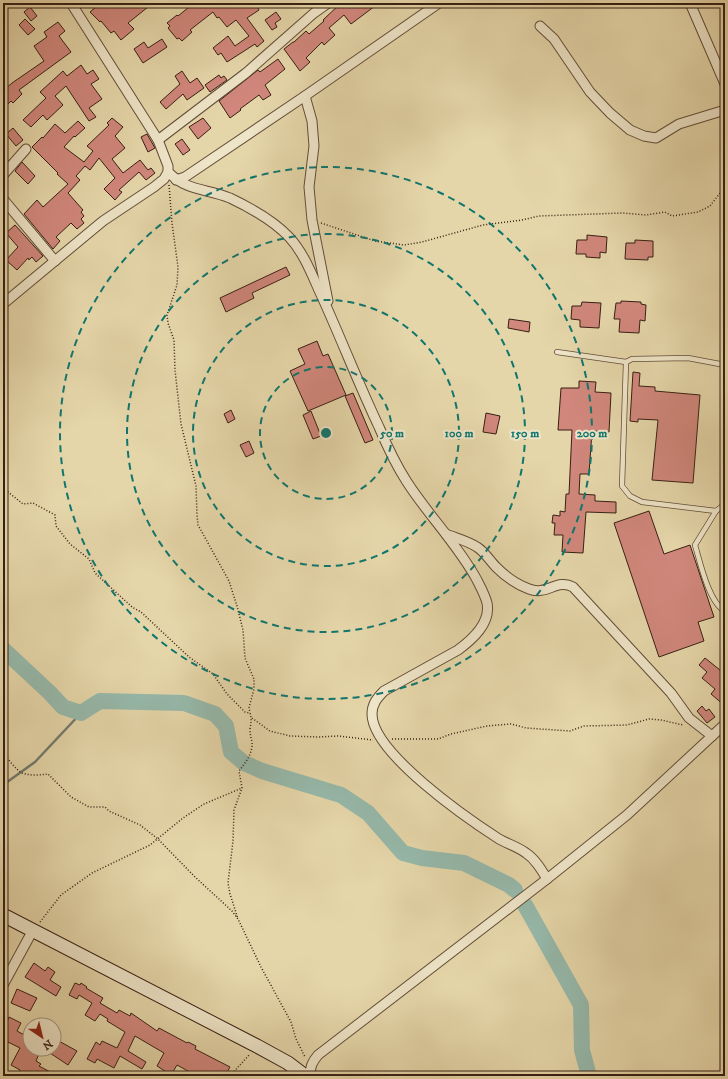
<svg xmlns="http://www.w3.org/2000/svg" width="728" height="1079" font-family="'IM FELL DW Pica',serif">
	<rect width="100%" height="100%" fill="#e5d6a9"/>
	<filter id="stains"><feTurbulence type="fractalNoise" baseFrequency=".005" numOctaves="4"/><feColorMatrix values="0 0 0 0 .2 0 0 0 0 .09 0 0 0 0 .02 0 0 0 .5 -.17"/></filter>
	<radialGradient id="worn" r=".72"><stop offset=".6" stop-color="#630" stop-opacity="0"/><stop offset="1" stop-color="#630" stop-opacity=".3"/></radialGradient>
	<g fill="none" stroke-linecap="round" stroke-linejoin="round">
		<!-- stream -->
		<path stroke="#707b6e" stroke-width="2.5" d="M3,785L35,762L81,713"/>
		<!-- river -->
		<g stroke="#96b9ab" stroke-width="16">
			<path d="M3,649L50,693L63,707L81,713L100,701L184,703L215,714L226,726L231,752L244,763L262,771L341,795L368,813L403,853L422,858L464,863L509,885L515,890"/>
			<path d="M525,905L581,1005L582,1050L589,1076"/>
		</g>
	</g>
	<!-- building -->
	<g fill="#d1877c" stroke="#371f13">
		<path d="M104,3H153L128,23L134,29L121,40L114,31L111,33L101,21L100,22L90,12L97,6L99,7Z"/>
		<path d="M194,3H255L259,10L247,18L264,41L257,47L255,44L227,62L221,53L218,55L213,48L228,36L235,46L249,36L236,20L227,27L219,17L217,18L213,12L190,30L192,32L182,41L179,38L177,39L168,28L170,26L167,23L177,15L178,16Z"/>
		<path d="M341,3H348L352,7L358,3H379L351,24L344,15L329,28L335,35L324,45L322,42L306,58L310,62L300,71L284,49L293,42H294L306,31L309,34L324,21L323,20Z"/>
		<path d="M30,7L37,16L31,21L24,12Z"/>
		<path d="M276,12L281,19L275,23L277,27L272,30L265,20Z"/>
		<path d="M25,19L35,29L28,35L19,25Z"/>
		<path d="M58,22L65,31L59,36L71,52L19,90L22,94L13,103L11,101L7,105L3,101V91L12,83L44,61L34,46L47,37L44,32Z"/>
		<path d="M162,39L167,47L143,63L134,49L144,42L148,48Z"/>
		<path d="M278,59L285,69L265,85L271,95L263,100L259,95L240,109L241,110L230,118L219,101L258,70L260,72Z"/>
		<path d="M81,65L87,74L93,70L99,79L91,84L102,99L89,108L96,117L89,121L66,86L55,96L63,105L47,120L43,115L31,127L23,120L46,98L40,92L63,71L67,76Z"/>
		<path d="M182,71L190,83L197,78L204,88L187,100L183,94L166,109L160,102L180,84L175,76Z"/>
		<path d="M219,75L221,78L224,76L227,80L210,92L205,85Z"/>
		<path d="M112,118L123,127L115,136L125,148L112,159L123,173L140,160L148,170L151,168L155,173L146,180L139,172L119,190L122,192L115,200L104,189L115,178L99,158L90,170L85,166L76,176L80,180L68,193L83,210L81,212L84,216L81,219L84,223L77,229L71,223L56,237L60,241L53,249L24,214L37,200L43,207L68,184L57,174L58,173L32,147L42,137L43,138L55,124L65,133L78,121L85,128L75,137L74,136L64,147L84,162L93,151L87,146L109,125L107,123Z"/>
		<path d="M203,118L211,128L198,139L189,127Z"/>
		<path d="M13,128L23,140L16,146L6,134Z"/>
		<path d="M147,134L155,148L148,152L141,137Z"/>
		<path d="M182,139L190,150L183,155L175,144Z"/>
		<path d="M22,162L35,176L28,184L15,171Z"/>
		<path d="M15,225L43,256L36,262L32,257L29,260L28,258L17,270L6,260L18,247L6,233Z"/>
		<path d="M587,235L607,237L606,253L600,252V258L586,257V254H576L577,240H587Z"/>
		<path d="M635,240L653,241V257H648V260L625,259L626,243H635Z"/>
		<path d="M286,267L290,275L252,293L254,298L226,312L220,298Z"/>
		<path d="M621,301L641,302V304L646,305L645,321L640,320L639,333L619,332L620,319H614L616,303H621Z"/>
		<path d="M582,302L601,303L599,328L580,327V320L571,319L572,306H581Z"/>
		<path d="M509,319L530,322L529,332L508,328Z"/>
		<path d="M317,341L323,356L328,354L346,395L308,411L290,371L305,364L298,349Z"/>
		<path d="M633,372L640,373L639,386L655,387V391L700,395L693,483L652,480L658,420L638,419V422L630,421Z"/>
		<path d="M579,381L596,382L595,392L611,393L609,432L592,431L589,474H580L579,494L595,495V501L616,502V513L586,512L583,553L562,552L563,535H554L555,523H552L553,515L560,516V511L565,512L566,494H569L572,430H558L561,388H579Z"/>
		<path d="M353,393L373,440L365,443L345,396Z"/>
		<path d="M231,410L235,419L228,423L224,414Z"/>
		<path d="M311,411L321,436L313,439L303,415Z"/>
		<path d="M486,413L500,416L496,434L483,432Z"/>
		<path d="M249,441L254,453L246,457L240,445Z"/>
		<path d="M649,511L664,554L690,545L714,617L698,622L704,641L659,657L614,523Z"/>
		<path d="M705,658L725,674V706L711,694L715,689L702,678L707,672L699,665Z"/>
		<path d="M702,706L706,711L709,709L715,717L707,723L697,711Z"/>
		<path d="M34,963L45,971L48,967L55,972L50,980L61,987L56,996L25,977Z"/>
		<path d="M75,983L80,985L81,983L87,987L86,988L103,998L100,1003L117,1013L119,1010L130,1016L131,1013L157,1031L159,1028L187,1043L188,1042L196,1046L195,1049L230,1067L225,1076H217L211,1073L209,1076H197L177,1065L171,1075L157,1066L164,1053L135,1036L128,1051L146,1062L142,1069L120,1056L114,1068L97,1059L95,1063L87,1059L96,1042L100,1045L102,1041L117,1048L125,1032L107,1021L108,1019L100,1014L95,1021L85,1015L92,1003L79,995L77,999L69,995Z"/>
		<path d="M17,989L37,998L30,1011L11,1003Z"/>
		<path d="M9,1017L21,1023L17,1031L30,1038V1049H41L36,1061L41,1064L39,1066L58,1076H16L20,1070L11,1065L20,1048L8,1042L3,1051V1029Z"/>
		<path d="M57,1040L77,1051L68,1065L50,1053L52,1049H54V1046Z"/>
	</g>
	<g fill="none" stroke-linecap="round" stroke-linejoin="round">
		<defs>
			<g id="lane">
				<path d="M557,352L626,362L632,359L688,358L725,365"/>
				<path d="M626,362L622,486L630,496L642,502L716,511"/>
				<path d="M725,504L716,511L695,545C700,562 709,603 725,611"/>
			</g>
			<g id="street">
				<path d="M690,3L725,84"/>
				<path d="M540,26L554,39L590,92L610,113L630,130L644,136L656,138L679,124L725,110"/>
				<path d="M305,96L312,121L314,146L309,187L312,220L328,301"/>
				<path d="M158,140L246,73L314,13L328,3"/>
				<path d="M168,172C188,192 206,188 230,198C251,208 273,220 289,237C305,254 313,278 323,299C342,341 359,385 379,427C387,446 396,465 407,482C429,516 458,545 477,580C481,588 485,595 487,603C491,623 473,639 458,650L384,691C377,698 372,704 372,714C372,753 468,819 499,839C508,844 518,847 526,853C535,859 541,869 547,879"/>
				<path d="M3,175L26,149"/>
				<path d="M176,180L185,177L305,96L439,3"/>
				<path d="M3,199L55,261"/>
				<path d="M3,304L103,221L154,187L164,179L168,172V166L158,140L71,3"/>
				<path d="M446,534C456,538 468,541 477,547C485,552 490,561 496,567C505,576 518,585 529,589C547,596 557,578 573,587L671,693L689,718L712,736"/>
				<path d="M3,985L33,930"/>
				<path d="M310,1076C310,1067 312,1062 318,1055L547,879L627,815L725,724"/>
			</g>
			<path id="secondary" d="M3,915L257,1046L288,1063L305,1076"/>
		</defs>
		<!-- lane casing -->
		<use href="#lane" stroke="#624d38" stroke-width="6"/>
		<!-- street casing -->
		<use href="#street" stroke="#624d38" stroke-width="11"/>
		<!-- secondary casing -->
		<use href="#secondary" stroke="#371f13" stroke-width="15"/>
		<!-- path -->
		<g stroke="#371f13" stroke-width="1.5" stroke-dasharray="1 2" stroke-linecap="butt">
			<path d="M711,3L725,6"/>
			<path d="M169,185L172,223L178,267L177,285L167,315L168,323L174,340L175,370L181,424L196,486L197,515L198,525L229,581L237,606L243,630L245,658L254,679V689L249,708L250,713"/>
			<path d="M321,223L375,241L404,245L422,242L483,225L522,220L539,216L622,213L646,215L665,212L672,216L698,212L710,206L720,193L725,178"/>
			<path d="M3,488L23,504L33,503L55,515L56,526L70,544L89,559L95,573L132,607L141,612L189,657L213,674L227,694L245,712L250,713C252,719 251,723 250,729C250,734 251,738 252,742C253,754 245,763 239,771L242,788L234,810L233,841L228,883L230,894L238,919"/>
			<path d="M252,718L270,731L290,736L318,737L338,736L373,740"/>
			<path d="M392,739H438L451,734L487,726L511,724L526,728L570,731L584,726L627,725L649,719L661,720L683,725"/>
			<path d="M3,750C5,756 16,770 22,773C30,776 40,775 48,774L71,797L89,807H105L109,811L140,825L158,839L195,877L232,911L238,919L261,967L291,1022L296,1039L305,1057"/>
			<path d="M40,922L61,895L92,873L150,845L183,818L204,804L242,788"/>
			<path d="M230,1076L249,1055"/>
		</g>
		<!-- lane -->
		<use href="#lane" stroke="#eee4c7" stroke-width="4.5"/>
		<!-- street -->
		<use href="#street" stroke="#eee4c7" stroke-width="9"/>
		<!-- secondary -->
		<use href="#secondary" stroke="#eee4c7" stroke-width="13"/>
	</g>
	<!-- distance rings -->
	<g fill="none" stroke="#0f766e" stroke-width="2" stroke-dasharray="7 5">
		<circle cx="326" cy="433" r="66"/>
		<circle cx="326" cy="433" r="133"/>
		<circle cx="326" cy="433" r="199"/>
		<circle cx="326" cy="433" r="266"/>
	</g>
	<circle cx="326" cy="433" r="6" fill="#0f766e" stroke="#eee4c7" stroke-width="2"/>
	<g font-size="12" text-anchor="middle" font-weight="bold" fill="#0f766e" stroke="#eee4c7" stroke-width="4" stroke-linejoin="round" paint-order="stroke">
		<text x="392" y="437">50 m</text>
		<text x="459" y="437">100 m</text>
		<text x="525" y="437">150 m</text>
		<text x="592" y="437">200 m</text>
	</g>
	<!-- margin -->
	<rect width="728" height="1079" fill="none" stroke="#e5d6a9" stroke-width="16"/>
	<rect x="4" y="4" width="720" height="1071" fill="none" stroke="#371f13" stroke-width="2"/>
	<rect x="8" y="8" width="712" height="1063" fill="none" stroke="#371f13"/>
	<!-- north arrow -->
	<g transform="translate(42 1037) rotate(145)"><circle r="19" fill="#eee4c7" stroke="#a5957f"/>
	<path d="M0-3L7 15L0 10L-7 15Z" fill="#8f2418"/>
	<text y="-6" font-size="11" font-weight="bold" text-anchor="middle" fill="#371f13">N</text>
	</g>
	<rect width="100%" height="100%" filter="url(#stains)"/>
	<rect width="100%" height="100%" fill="url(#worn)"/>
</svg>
